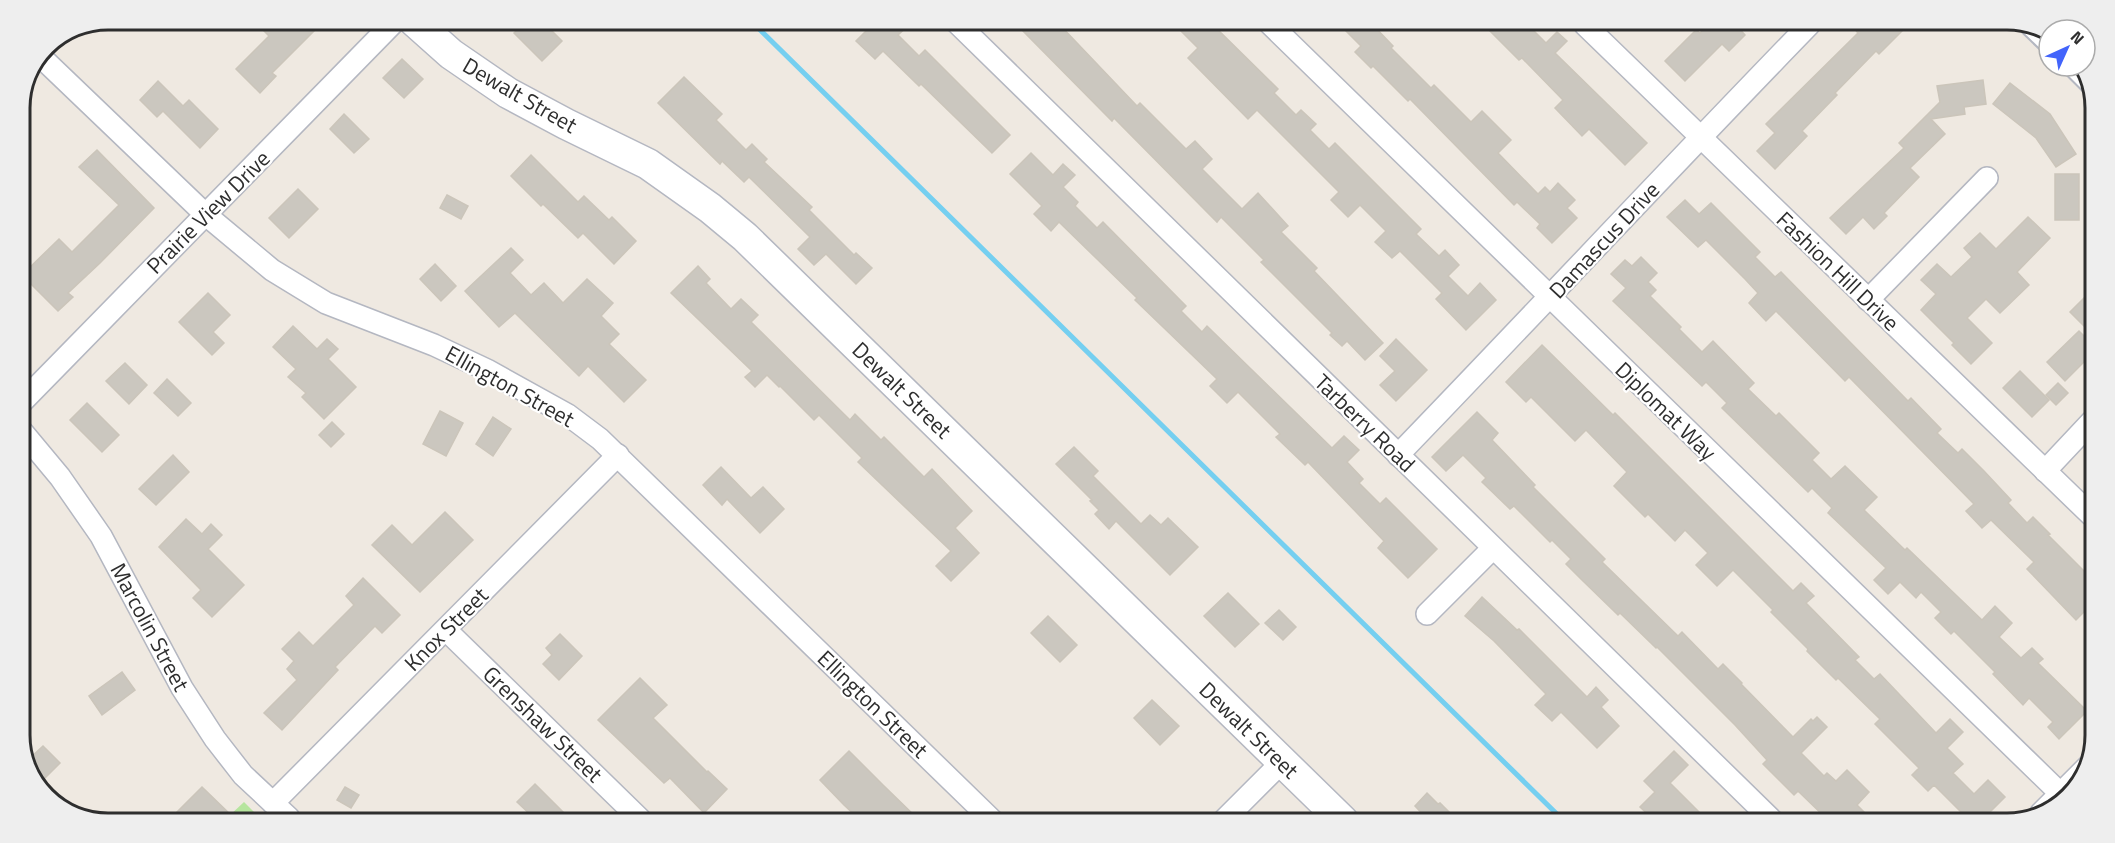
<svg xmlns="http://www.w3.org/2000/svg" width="2115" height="843" font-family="'Titillium Web',sans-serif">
	<rect width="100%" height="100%" fill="#efe9e1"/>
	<!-- green -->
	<path fill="#b6e59e" d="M244,802L259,817H228Z"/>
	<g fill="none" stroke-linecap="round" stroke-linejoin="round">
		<!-- stream -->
		<path stroke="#75cff0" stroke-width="5" d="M752,22L1565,822"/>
	</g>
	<!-- building -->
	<g fill="#cbc7bf" stroke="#cbc5ba" stroke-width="1.5">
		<path d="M253,20H325L272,73L276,76L260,93L236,69L269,36Z"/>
		<path d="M526,21H542L562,41L542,61L514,33Z"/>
		<path d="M861,22H912L898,35L919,56L925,50L1010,135L992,153L921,84L919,86L883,51L875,59L856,41L868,29Z"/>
		<path d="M1015,23H1058L1137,106L1140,103L1186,149L1195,141L1212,159L1202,169L1242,209L1258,193L1288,226L1281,232L1317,268L1314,271L1383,343L1365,360L1347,341L1342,346L1330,335L1332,333L1261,262L1264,260L1221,217L1217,222L1114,118L1112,121Z"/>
		<path d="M1173,23H1211L1278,89L1274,93L1296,115L1301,110L1316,124L1310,130L1329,149L1335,143L1421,229L1416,234L1439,256L1445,250L1459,265L1448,276L1468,296L1480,283L1496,300L1466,330L1436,299L1442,293L1400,251L1392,258L1375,242L1386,231L1360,205L1348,217L1331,200L1339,192L1257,110L1248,119L1188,58L1198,48Z"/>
		<path d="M1339,24H1372L1393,46L1391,48L1431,88L1434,85L1471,122L1482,111L1511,140L1498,153L1538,194L1545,187L1550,192L1558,183L1575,200L1567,208L1577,218L1552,243L1537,228L1540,224L1517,202L1514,205L1410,99L1408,101L1373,66L1371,68L1355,52L1361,46Z"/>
		<path d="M1483,24H1527L1546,43L1557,32L1567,41L1555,53L1647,143L1625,165L1589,129L1582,136L1555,108L1563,100L1522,58L1519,60Z"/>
		<path d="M1708,25H1736L1745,35L1729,51L1722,44L1685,81L1665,61L1696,30L1700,33Z"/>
		<path d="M1851,25L1907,26L1879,54L1876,51L1835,93L1837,95L1802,131L1807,136L1775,169L1757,151L1775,133L1766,124L1858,33Z"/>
		<path d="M402,59L423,79L404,98L383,78Z"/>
		<path d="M684,77L722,114L716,120L746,150L752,144L767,159L764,162L812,207L809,210L854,255L856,253L872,268L856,284L826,254L814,265L798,249L810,237L749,177L744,182L722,161L720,164L658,103Z"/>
		<path d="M1983,80L1986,104L1964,107L1965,114L1931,119L1945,134L1910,168L1919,177L1884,213L1887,216L1874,229L1863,217L1846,234L1830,218L1904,148L1899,143L1940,102L1937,86Z"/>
		<path d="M158,81L183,106L189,100L218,129L200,148L163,111L157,117L140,100Z"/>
		<path d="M2010,83L2050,114L2076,154L2056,167L2036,138L1993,104Z"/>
		<path d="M344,114L369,139L354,153L330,129Z"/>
		<path d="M97,150L154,208L100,263L68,293L73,297L58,311L22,275L59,239L72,252L119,205L79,167Z"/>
		<path d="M1031,153L1053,175L1063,164L1075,175L1063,187L1078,202L1075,206L1097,228L1103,222L1186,306L1181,311L1202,332L1207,326L1332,448L1344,436L1359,450L1347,462L1363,479L1359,483L1380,504L1386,498L1437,549L1408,578L1378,548L1384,541L1308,462L1305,465L1276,437L1280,434L1238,392L1227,403L1210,386L1217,379L1135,300L1137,298L1096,258L1059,222L1051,231L1034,214L1042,206L1010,174Z"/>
		<path d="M531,155L578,202L584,196L609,220L612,217L636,241L614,264L583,233L578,238L543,204L541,206L511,176Z"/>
		<rect x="2055" y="174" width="24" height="46"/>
		<path d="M298,189L318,209L289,238L269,218Z"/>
		<path d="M447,195L468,206L461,219L440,208Z"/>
		<path d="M1685,200L1699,214L1711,203L1760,252L1755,257L1775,277L1781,272L1908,401L1911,398L1941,429L1937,433L1958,453L1962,449L1984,471L2011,500L2008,503L2027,523L2033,517L2050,534L2048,535L2091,578L2090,606L2076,620L2027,569L2034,562L1991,520L1982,528L1966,511L1974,504L1849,377L1845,381L1776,311L1766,321L1749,303L1758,293L1745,279L1706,240L1698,247L1667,217Z"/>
		<path d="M2028,217L2050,238L2017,272L2029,285L2000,313L1986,299L1967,318L1992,343L1971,364L1952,345L1954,343L1921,310L1936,294L1921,280L1937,264L1951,277L1972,257L1964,248L1980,233L1996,249Z"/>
		<path d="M511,248L523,260L510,273L531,295L544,283L563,303L587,279L613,303L601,316L619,334L609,344L646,380L624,402L588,366L579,376L515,313L499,327L465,291Z"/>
		<path d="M1641,257L1657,273L1648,282L1656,290L1650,296L1681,327L1679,329L1702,352L1713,341L1754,383L1748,389L1776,416L1779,413L1819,453L1812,460L1831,479L1845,466L1877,497L1864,510L1905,550L1907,548L1982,620L1995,606L2012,623L1999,637L2021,658L2032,648L2043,659L2038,663L2087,711L2059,739L2048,727L2053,722L2029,698L2023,705L1993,674L1995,672L1954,631L1951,634L1935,618L1941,612L1921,592L1916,598L1900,582L1888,594L1874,580L1886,568L1828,513L1832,508L1812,488L1808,492L1722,408L1727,403L1706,382L1702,386L1613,301L1626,288L1611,274L1625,260L1632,266Z"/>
		<path d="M435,264L456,286L441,301L420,279Z"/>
		<path d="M698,266L710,279L706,283L731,309L741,299L758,315L751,322L850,420L855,414L881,440L884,437L924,477L932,469L972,511L955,528L979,553L951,581L936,566L951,551L858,462L862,458L819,415L814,420L780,386L779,387L767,375L755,387L745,377L752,371L671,293Z"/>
		<path d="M2094,288L2093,334V335L2070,312Z"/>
		<path d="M208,293L230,315L213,332L224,343L212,355L179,322Z"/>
		<path d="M293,326L317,349L327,339L338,349L328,359L356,387L324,419L302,397L306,393L288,377L296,369L273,347Z"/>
		<path d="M2079,331L2093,345V353L2065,381L2047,362Z"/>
		<path d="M1396,339L1427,370L1396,401L1380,385L1395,371L1380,356Z"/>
		<path d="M1542,345L1613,415L1615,413L1793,591L1801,583L1814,596L1806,603L1859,657L1855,660L1874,679L1880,674L1936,733L1950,719L1963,732L1947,748L1963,764L1953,773L1974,794L1988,780L2005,797L1979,823H1972L1934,785L1928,791L1912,775L1919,768L1875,724L1880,719L1838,678L1836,680L1807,651L1808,649L1771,612L1773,610L1733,570L1717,586L1696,565L1708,553L1685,530L1675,541L1648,514L1645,517L1614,486L1627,472L1586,430L1575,441L1531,397L1526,402L1506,382Z"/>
		<path d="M125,363L147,385L129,404L106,381Z"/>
		<path d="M2020,371L2049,400L2032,417L2003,388Z"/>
		<path d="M167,379L191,403L178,416L154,393Z"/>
		<path d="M2058,383L2068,393L2056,405L2046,395Z"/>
		<path d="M87,403L119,435L102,452L70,420Z"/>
		<path d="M440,411L463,423L446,456L423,444Z"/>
		<path d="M1477,412L1498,433L1492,440L1535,485L1533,487L1605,559L1602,562L1678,636L1682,632L1718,669L1723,664L1742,683L1741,684L1793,737L1811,719L1813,721L1817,717L1827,727L1801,753L1824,776L1827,773L1836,781L1847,770L1869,792L1857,805L1875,823H1831L1798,791L1794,795L1763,764L1767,760L1735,725L1657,647L1656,648L1620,613L1618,615L1583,581L1566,564L1571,559L1552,540L1550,542L1514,506L1510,509L1482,482L1486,478L1463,455L1446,471L1432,457Z"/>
		<path d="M493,417L511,429L493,456L476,444Z"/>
		<path d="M332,422L344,434L331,447L319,435Z"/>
		<path d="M1074,447L1098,471L1093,476L1141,524L1150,515L1161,525L1168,518L1198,547L1170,575L1116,521L1109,529L1095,514L1099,510L1090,501L1092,500L1056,464Z"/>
		<path d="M173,455L189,472L156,505L139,489Z"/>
		<path d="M721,467L751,498L763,487L784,509L760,533L727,499L722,505L703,485Z"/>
		<path d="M445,512L473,540L420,592L372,545L392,525L412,545Z"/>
		<path d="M186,519L202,534L211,524L222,535L208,549L244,585L212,617L193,598L201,590L159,547Z"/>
		<path d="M363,578L400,615L382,633L375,626L335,667L338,670L282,730L264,713L297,680L287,669L294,661L282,649L299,632L313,646L354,605L346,596Z"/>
		<path d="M1228,593L1259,624L1235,647L1204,616Z"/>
		<path d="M1482,597L1517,630L1519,629L1587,697L1596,687L1608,700L1601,707L1619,726L1597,748L1561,712L1552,721L1535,705L1546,694L1494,641L1465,616Z"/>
		<path d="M1279,610L1296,627L1283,640L1265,623Z"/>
		<path d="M1048,616L1077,645L1060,662L1031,633Z"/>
		<path d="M560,634L582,656L559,680L543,664L552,655L546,648Z"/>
		<path d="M122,672L135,690L102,715L89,696Z"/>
		<path d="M640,678L667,705L653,718L707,772L708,771L727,789L704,813L670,778L664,783L598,720Z"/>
		<path d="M1152,700L1179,726L1160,745L1134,718Z"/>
		<path d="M43,746L60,763L37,786L27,761Z"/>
		<path d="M849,751L883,785L919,820H860L844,805L820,780Z"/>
		<path d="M1674,751L1688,765L1670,783L1709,822H1671L1664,816L1656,822L1640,807L1655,792L1644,781Z"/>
		<path d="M535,784L570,819L534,818L517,802Z"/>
		<path d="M202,787L233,817H172Z"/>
		<path d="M345,787L359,795L351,808L337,800Z"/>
		<path d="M1427,793L1438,804L1440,803L1459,822H1430L1415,806Z"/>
	</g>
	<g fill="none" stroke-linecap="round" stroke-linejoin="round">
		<defs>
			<g id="lane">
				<path d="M2024,26L2049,50"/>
				<path d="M2066,66L2090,90"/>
			</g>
			<g id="street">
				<path d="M956,22L1775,823"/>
				<path d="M1269,23L2065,798"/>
				<path d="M1585,25L2091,515"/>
				<path d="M41,57L206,215L272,270L326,303L434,345L487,370L568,415L600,439L992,820"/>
				<path d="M1868,300L1987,178"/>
				<path d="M20,404L396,20"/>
				<path d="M20,429L60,477L101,536L182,688L215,739L243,775L289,818"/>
				<path d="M1398,455C1536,312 1671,167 1809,25"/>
				<path d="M2045,471L2092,421"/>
				<path d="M1427,614L1493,548"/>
				<path d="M446,630L640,819"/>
				<path d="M273,803L618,455"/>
				<path d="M2041,813L2089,765"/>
				<path d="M1223,821L1282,762"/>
			</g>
			<path id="secondary" d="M414,21L451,54L508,93L566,124L648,164L710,208L745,237L1343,821"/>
		</defs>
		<!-- lane casing -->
		<use href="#lane" stroke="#b4b7c1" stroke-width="14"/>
		<!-- street casing -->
		<use href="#street" stroke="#b4b7c1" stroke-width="24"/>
		<!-- secondary casing -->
		<use href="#secondary" stroke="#b4b7c1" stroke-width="33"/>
		<!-- lane -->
		<use href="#lane" stroke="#fff" stroke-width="10"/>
		<!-- street -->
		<use href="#street" stroke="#fff" stroke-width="21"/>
		<!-- secondary -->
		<use href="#secondary" stroke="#fff" stroke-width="30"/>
	</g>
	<g text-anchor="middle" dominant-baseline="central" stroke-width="4.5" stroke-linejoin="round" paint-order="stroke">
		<!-- street labels -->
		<g font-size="22" fill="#2e2e2e" stroke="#fff">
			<text transform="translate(520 95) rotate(30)">Dewalt Street</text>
			<text transform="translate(208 212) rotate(-45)">Prairie View Drive</text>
			<text transform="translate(1604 240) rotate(-47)">Damascus Drive</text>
			<text transform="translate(1838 271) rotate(44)">Fashion Hill Drive</text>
			<text transform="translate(510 386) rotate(29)">Ellington Street</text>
			<text transform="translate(902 390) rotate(44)">Dewalt Street</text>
			<text transform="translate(1666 411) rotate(44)">Diplomat Way</text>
			<text transform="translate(1365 423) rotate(44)">Tarberry Road</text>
			<text transform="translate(150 627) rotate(62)">Marcolin Street</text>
			<text transform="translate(446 629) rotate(-45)">Knox Street</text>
			<text transform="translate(873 704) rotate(44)">Ellington Street</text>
			<text transform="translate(543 724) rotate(44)">Grenshaw Street</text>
			<text transform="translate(1249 730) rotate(44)">Dewalt Street</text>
		</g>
	</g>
	<!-- crop -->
	<path d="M0 0H2115V843H0ZM108 30H2007A78 78 0 0 1 2085 108V735A78 78 0 0 1 2007 813H108A78 78 0 0 1 30 735V108A78 78 0 0 1 108 30Z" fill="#eee" fill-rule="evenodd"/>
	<path fill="none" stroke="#2e2e2e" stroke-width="3" d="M108 30H2007A78 78 0 0 1 2085 108V735A78 78 0 0 1 2007 813H108A78 78 0 0 1 30 735V108A78 78 0 0 1 108 30Z"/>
	<!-- north arrow -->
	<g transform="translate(2067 48) rotate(45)"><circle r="28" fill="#ffffff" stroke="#ababab" stroke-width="1.5"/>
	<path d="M0-4.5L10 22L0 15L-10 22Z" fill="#4264fb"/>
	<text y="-9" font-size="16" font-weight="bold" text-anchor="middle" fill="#2e2e2e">N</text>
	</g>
</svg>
